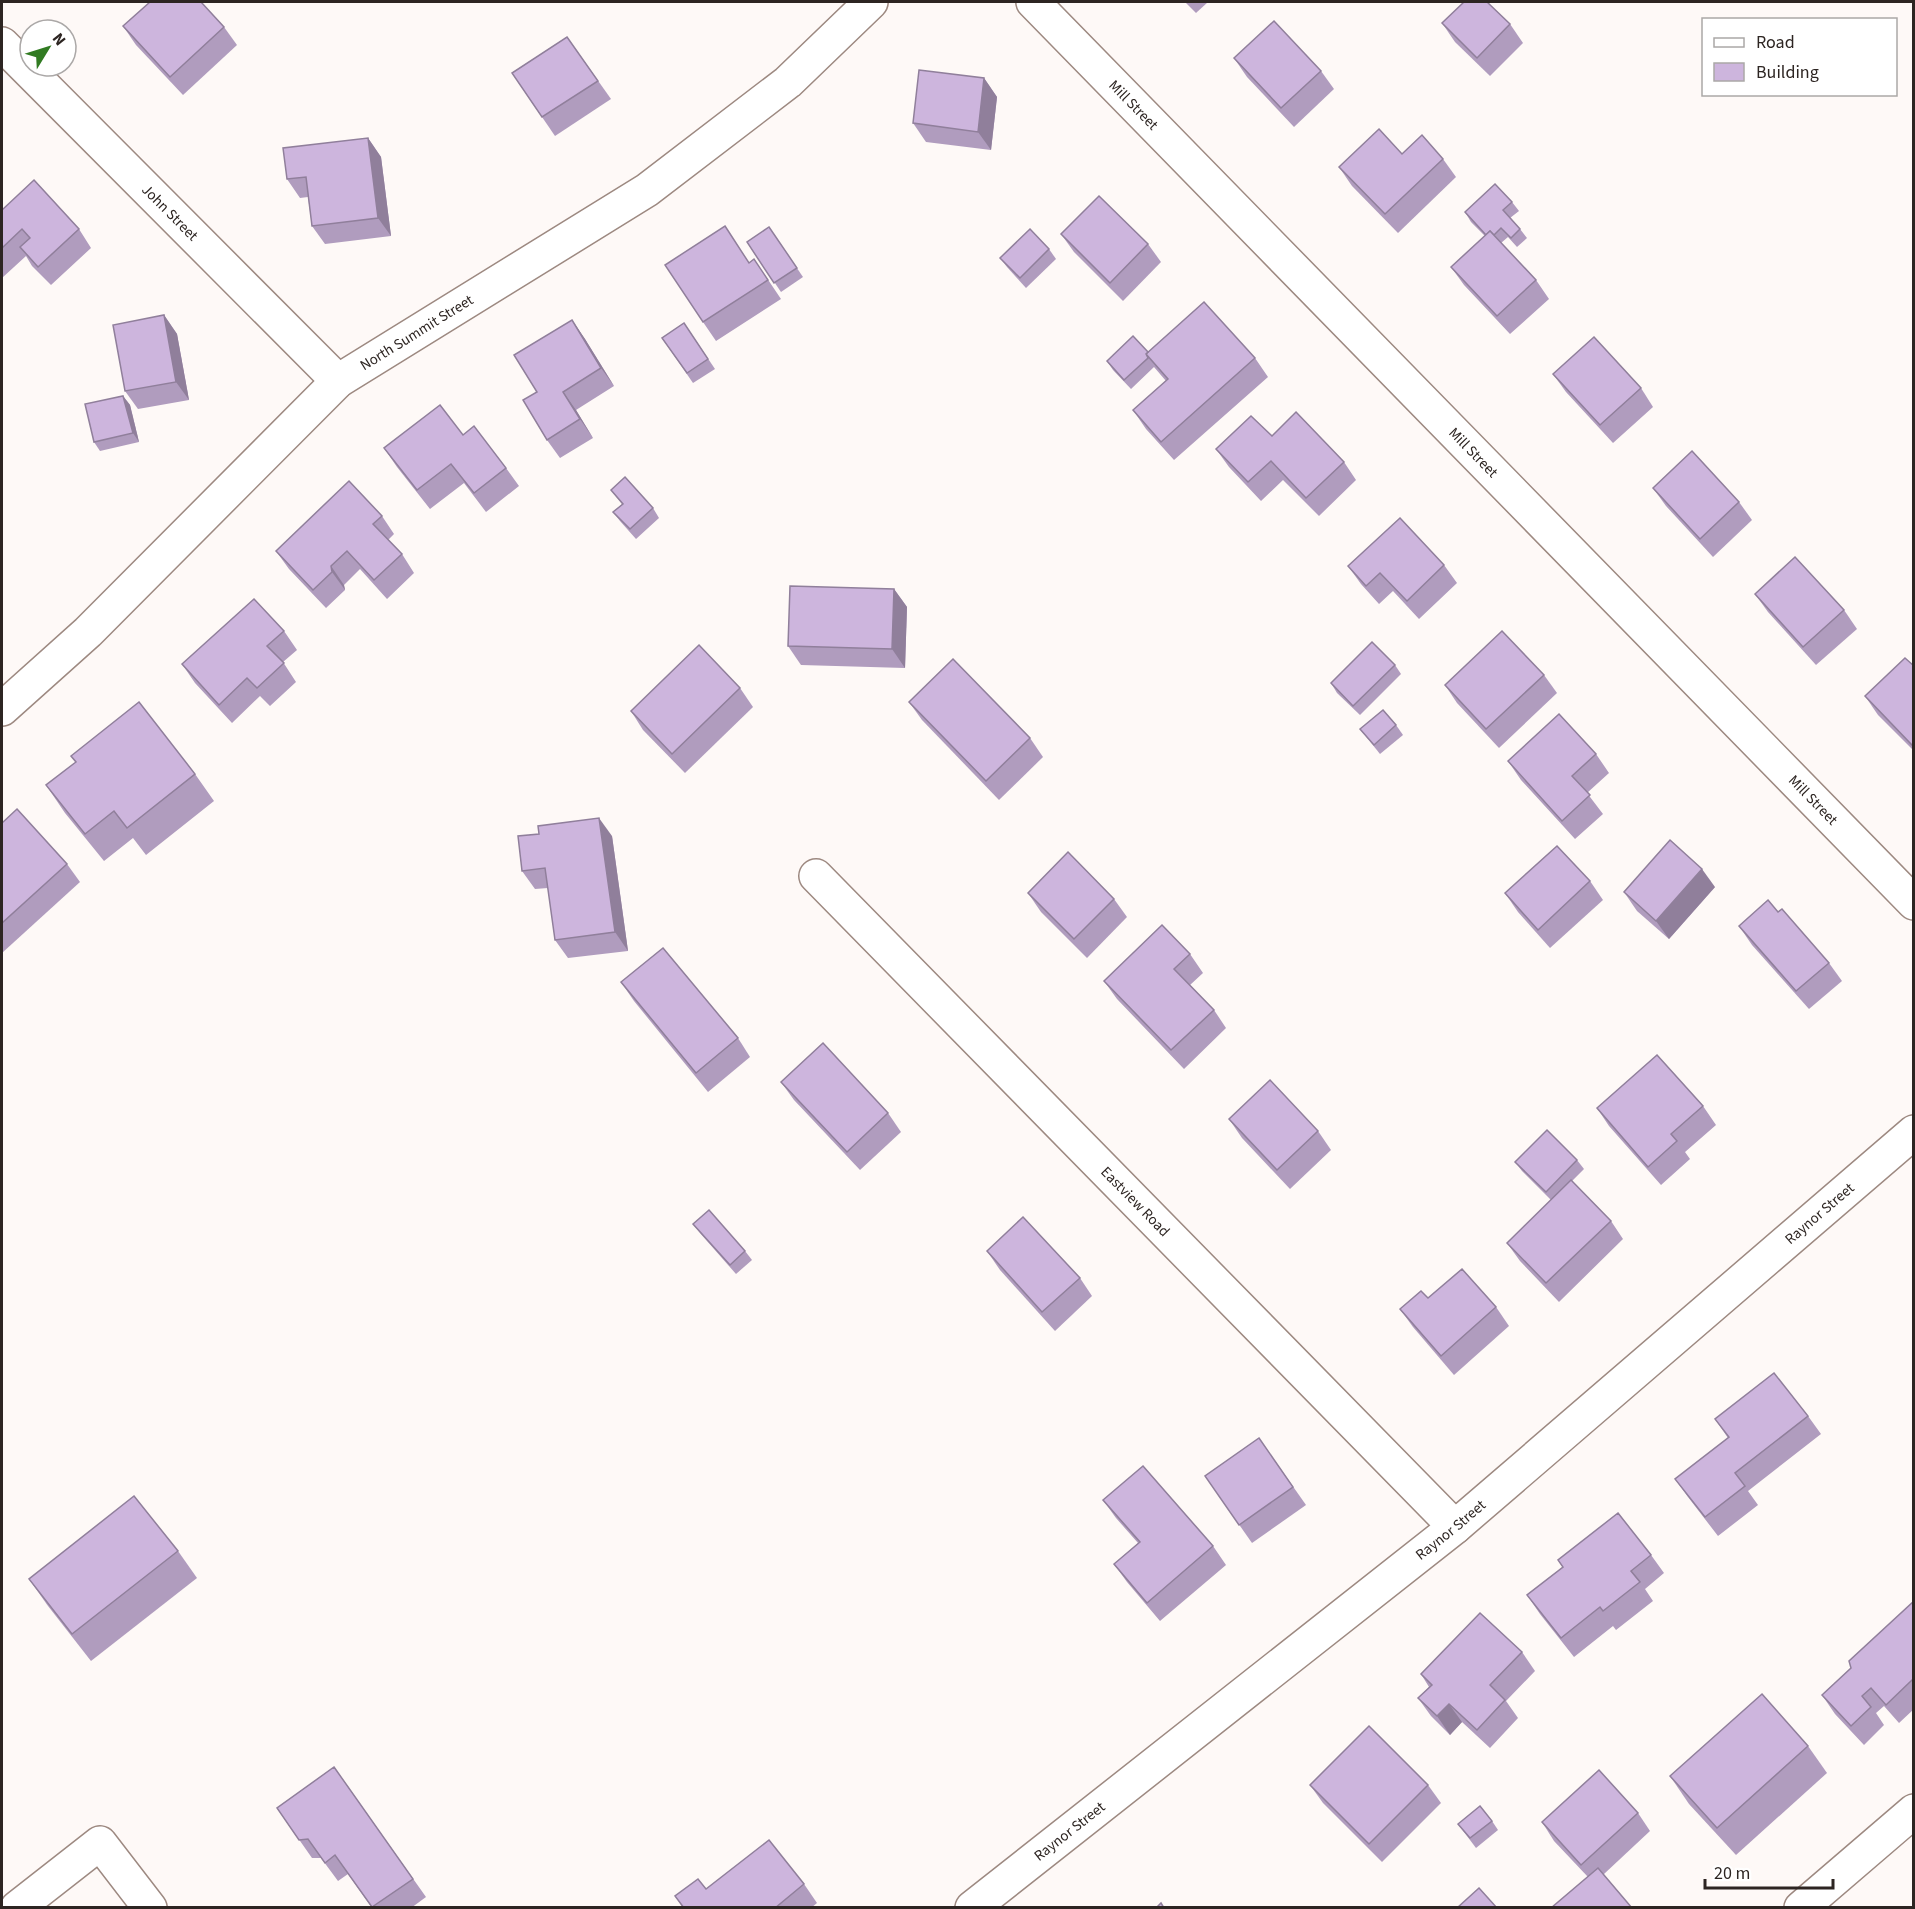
<svg xmlns="http://www.w3.org/2000/svg" width="1915" height="1909" font-family="'Source Sans 3',sans-serif">
	<rect width="100%" height="100%" fill="#fef9f7"/>
	<g fill="none" stroke-linecap="round" stroke-linejoin="round">
		<defs>
			<g id="minor">
				<path id="s1" d="M1033,2L1914,903"/>
				<path id="s2" d="M2,44L338,381"/>
				<path id="s3" d="M2,709L88,632L338,381L647,190L788,82L871,2"/>
				<path id="s4" d="M816,876L1455,1527"/>
				<path d="M17,1908L100,1843L150,1908"/>
				<path id="s5" d="M972,1908L1455,1527L1914,1132"/>
				<path d="M1801,1908L1914,1811"/>
			</g>
		</defs>
		<!-- minor casing -->
		<use href="#minor" stroke="#9d8981" stroke-width="36"/>
		<!-- minor -->
		<use href="#minor" stroke="#fff" stroke-width="33"/>
	</g>
	<!-- wall -->
	<g fill="#b09cbe">
		<path d="M1185,2H1208L1196,13Z"/>
		<path d="M1442,23L1510,24L1523,43L1490,76L1455,42Z"/>
		<path d="M123,26L224,27L237,45L183,95L136,45Z"/>
		<path d="M567,37L611,99L555,136L512,73Z"/>
		<path d="M1234,58L1321,71L1334,89L1294,127L1247,77Z"/>
		<path d="M984,78L997,97L991,150L926,142L913,123Z"/>
		<path d="M368,138L381,157L391,236L325,244L312,226L308,197L300,198L287,179Z"/>
		<path d="M1402,154L1443,159L1456,177L1398,233L1352,186L1339,167Z"/>
		<path d="M1512,202L1519,211L1510,218L1520,229L1527,238L1517,247L1508,237L1501,243L1536,280L1549,299L1510,334L1464,285L1451,267L1485,236L1471,222L1465,212Z"/>
		<path d="M2,210L79,229L91,248L51,285L32,266L26,256L2,278Z"/>
		<path d="M725,226L749,263L754,259L781,299L716,341L703,322Z"/>
		<path d="M769,227L803,277L781,292L747,242Z"/>
		<path d="M1061,234L1148,244L1161,262L1123,301L1074,252Z"/>
		<path d="M1049,249L1056,259L1026,288L1007,267L1000,258Z"/>
		<path d="M164,315L177,334L189,400L138,409L125,391Z"/>
		<path d="M572,320L585,339L614,386L576,410L593,438L560,458L547,440L537,392Z"/>
		<path d="M684,323L715,369L693,383L662,338Z"/>
		<path d="M1148,352L1255,358L1268,377L1174,460L1146,429L1133,410L1166,381L1154,367L1131,389L1113,370L1107,361Z"/>
		<path d="M1553,374L1641,388L1653,407L1613,443L1566,392Z"/>
		<path d="M123,396L130,405L139,442L100,451L94,442Z"/>
		<path d="M463,435L506,468L519,486L486,512L464,483L430,509L397,467L384,448Z"/>
		<path d="M1272,436L1344,462L1356,480L1319,516L1283,480L1261,501L1229,467L1216,449Z"/>
		<path d="M1653,488L1739,502L1752,520L1713,557L1666,506Z"/>
		<path d="M611,490L653,508L659,518L636,539L620,521L613,512L622,504Z"/>
		<path d="M382,516L394,534L388,540L402,554L414,573L387,599L360,569L344,585L345,590L326,608L289,569L276,551Z"/>
		<path d="M1444,565L1457,583L1419,619L1393,591L1379,604L1361,584L1348,566Z"/>
		<path d="M894,589L907,607L905,668L801,665L788,646Z"/>
		<path d="M1755,594L1844,610L1857,629L1816,665L1768,612Z"/>
		<path d="M284,631L297,650L283,662L296,682L270,706L260,696L232,723L195,683L182,664Z"/>
		<path d="M1395,665L1401,674L1360,715L1337,693L1331,683Z"/>
		<path d="M1914,666V751L1878,715L1865,696Z"/>
		<path d="M1544,675L1557,693L1499,748L1457,703L1445,685Z"/>
		<path d="M740,688L753,707L685,773L643,730L631,711Z"/>
		<path d="M909,702L1030,738L1043,757L999,800L922,720Z"/>
		<path d="M1396,725L1403,735L1380,754L1360,729Z"/>
		<path d="M1596,754L1609,773L1587,793L1603,814L1575,839L1521,780L1508,761Z"/>
		<path d="M195,774L214,801L146,855L133,838L104,861L65,813L46,785Z"/>
		<path d="M2,823L67,864L80,882L2,953Z"/>
		<path d="M612,836L628,951L568,958L555,940L548,888L535,889L522,871Z"/>
		<path d="M1590,881L1603,900L1550,948L1518,912L1505,893Z"/>
		<path d="M1715,887L1669,939L1637,911L1624,892Z"/>
		<path d="M1028,893L1114,899L1127,917L1087,958L1041,912Z"/>
		<path d="M1778,912L1829,963L1842,981L1809,1009L1752,945L1739,926Z"/>
		<path d="M1190,954L1203,973L1190,985L1214,1010L1226,1028L1184,1069L1117,999L1104,981Z"/>
		<path d="M621,982L738,1038L750,1057L708,1092L634,1001Z"/>
		<path d="M781,1082L888,1113L901,1132L860,1170L794,1100Z"/>
		<path d="M1703,1106L1716,1125L1685,1152L1690,1159L1661,1185L1609,1126L1597,1108Z"/>
		<path d="M1229,1119L1318,1131L1331,1150L1290,1189L1242,1138Z"/>
		<path d="M1577,1160L1584,1169L1572,1181L1611,1221L1623,1239L1559,1302L1520,1261L1507,1243L1551,1200L1522,1171L1515,1162Z"/>
		<path d="M693,1224L745,1251L752,1260L736,1274L700,1233Z"/>
		<path d="M987,1251L1080,1278L1092,1296L1055,1331L1000,1270Z"/>
		<path d="M1428,1298L1496,1307L1509,1326L1454,1375L1413,1327L1400,1309Z"/>
		<path d="M1808,1416L1821,1434L1748,1491L1758,1505L1718,1536L1688,1497L1675,1479L1728,1438L1715,1419Z"/>
		<path d="M1259,1438L1306,1505L1252,1543L1205,1476Z"/>
		<path d="M1103,1500L1213,1546L1226,1565L1160,1621L1127,1582L1114,1564L1138,1543L1116,1518Z"/>
		<path d="M178,1551L197,1578L91,1661L48,1606L29,1579Z"/>
		<path d="M1651,1555L1664,1573L1645,1589L1653,1601L1616,1630L1613,1626L1574,1657L1540,1614L1527,1595L1563,1567L1558,1560Z"/>
		<path d="M1914,1601V1709L1899,1723L1884,1706L1876,1713L1884,1725L1864,1745L1835,1714L1822,1695L1851,1668Z"/>
		<path d="M1522,1652L1535,1671L1506,1701L1518,1718L1490,1748L1462,1722L1450,1735L1431,1716L1418,1698L1429,1687L1421,1674Z"/>
		<path d="M1808,1746L1827,1773L1736,1855L1689,1804L1670,1776Z"/>
		<path d="M334,1767L426,1897L411,1908H372L348,1874L338,1881L321,1858H312L277,1808Z"/>
		<path d="M1310,1785H1428L1441,1803L1382,1862L1323,1803Z"/>
		<path d="M1638,1813L1650,1831L1604,1874L1588,1877L1554,1841L1542,1822Z"/>
		<path d="M1492,1821L1498,1830L1476,1848L1458,1824Z"/>
		<path d="M804,1884L817,1903L811,1908H683L675,1896L706,1889Z"/>
	</g>
	<!-- shaded-wall -->
	<g fill="#907f9b">
		<path d="M984,78L997,97L991,150L978,132Z"/>
		<path d="M368,138L381,157L391,236L378,218Z"/>
		<path d="M164,315L177,334L189,400L176,382Z"/>
		<path d="M572,320L585,339L614,386L601,368Z"/>
		<path d="M563,392L576,410L593,438L580,419Z"/>
		<path d="M123,396L130,405L139,442L133,433Z"/>
		<path d="M331,566L344,585L345,590L332,572Z"/>
		<path d="M894,589L907,607L905,668L892,649Z"/>
		<path d="M599,818L612,836L628,951L615,932Z"/>
		<path d="M1702,869L1715,887L1669,939L1656,921Z"/>
		<path d="M1449,1704L1462,1722L1450,1735L1437,1716Z"/>
	</g>
	<!-- building -->
	<g fill="#cdb5dd" stroke="#907f9b" stroke-width="1.5">
		<path d="M150,2H201L224,27L170,77L123,26Z"/>
		<path d="M1464,2H1487L1510,24L1477,58L1442,23Z"/>
		<path d="M1274,21L1321,71L1281,108L1234,58Z"/>
		<path d="M567,37L598,81L542,117L512,73Z"/>
		<path d="M919,70L984,78L978,132L913,123Z"/>
		<path d="M1379,129L1402,154L1422,135L1443,159L1385,214L1339,167Z"/>
		<path d="M368,138L378,218L312,226L306,177L287,179L283,148Z"/>
		<path d="M34,180L79,229L38,267L20,247L30,238L22,229L2,248V210Z"/>
		<path d="M1495,184L1512,202L1503,210L1520,229L1511,238L1501,228L1494,235L1490,231L1486,235L1465,212Z"/>
		<path d="M1099,196L1148,244L1110,283L1061,234Z"/>
		<path d="M725,226L749,263L754,259L768,280L703,322L665,265Z"/>
		<path d="M769,227L797,268L774,283L747,242Z"/>
		<path d="M1030,229L1049,249L1020,278L1000,258Z"/>
		<path d="M1490,231L1536,280L1497,316L1451,267Z"/>
		<path d="M1204,302L1255,358L1161,442L1133,410L1168,379L1146,354Z"/>
		<path d="M164,315L176,382L125,391L113,325Z"/>
		<path d="M572,320L601,368L563,392L580,419L547,440L523,400L537,392L514,355Z"/>
		<path d="M684,323L708,359L687,373L662,338Z"/>
		<path d="M1133,336L1148,352L1146,354L1148,358L1124,380L1107,361Z"/>
		<path d="M1594,337L1641,388L1600,425L1553,374Z"/>
		<path d="M123,396L133,433L94,442L85,404Z"/>
		<path d="M440,405L463,435L474,426L506,468L474,493L451,464L417,490L384,448Z"/>
		<path d="M1296,412L1344,462L1306,498L1271,461L1248,482L1216,449L1251,416L1272,436Z"/>
		<path d="M1692,451L1739,502L1700,539L1653,488Z"/>
		<path d="M625,477L653,508L630,529L613,512L623,504L611,490Z"/>
		<path d="M349,481L382,516L373,524L402,554L374,580L347,551L331,566L332,572L313,590L276,551Z"/>
		<path d="M1400,518L1444,565L1407,601L1380,573L1366,586L1348,566Z"/>
		<path d="M1795,557L1844,610L1803,647L1755,594Z"/>
		<path d="M790,586L894,589L892,649L788,646Z"/>
		<path d="M254,599L284,631L267,646L284,663L257,688L247,678L219,705L182,664Z"/>
		<path d="M1502,631L1544,675L1486,729L1445,685Z"/>
		<path d="M1372,642L1395,665L1353,706L1331,683Z"/>
		<path d="M699,645L740,688L672,754L631,711Z"/>
		<path d="M1905,658L1914,666V744L1912,745L1865,696Z"/>
		<path d="M953,659L1030,738L986,781L909,702Z"/>
		<path d="M139,702L195,774L127,828L114,811L85,834L46,785L76,762L71,756Z"/>
		<path d="M1383,710L1396,725L1374,745L1360,729Z"/>
		<path d="M1559,714L1596,754L1572,776L1590,795L1562,821L1508,761Z"/>
		<path d="M17,809L67,864L2,923V823Z"/>
		<path d="M599,818L615,932L555,940L545,868L522,871L518,836L539,834L538,826Z"/>
		<path d="M1670,840L1702,869L1656,921L1624,892Z"/>
		<path d="M1557,846L1590,881L1538,930L1505,893Z"/>
		<path d="M1068,852L1114,899L1074,939L1028,893Z"/>
		<path d="M1768,900L1778,912L1782,909L1829,963L1796,991L1739,926Z"/>
		<path d="M1162,925L1190,954L1174,969L1214,1010L1171,1050L1104,981Z"/>
		<path d="M663,948L738,1038L696,1073L621,982Z"/>
		<path d="M823,1043L888,1113L847,1152L781,1082Z"/>
		<path d="M1657,1055L1703,1106L1671,1134L1677,1141L1648,1167L1597,1108Z"/>
		<path d="M1270,1080L1318,1131L1277,1170L1229,1119Z"/>
		<path d="M1547,1130L1577,1160L1546,1192L1515,1162Z"/>
		<path d="M1571,1180L1611,1221L1546,1283L1507,1243Z"/>
		<path d="M709,1210L745,1251L730,1265L693,1224Z"/>
		<path d="M1023,1217L1080,1278L1042,1312L987,1251Z"/>
		<path d="M1462,1269L1496,1307L1441,1356L1400,1309L1421,1291L1428,1298Z"/>
		<path d="M1774,1373L1808,1416L1735,1473L1745,1486L1705,1517L1675,1479L1729,1437L1715,1419Z"/>
		<path d="M1259,1438L1293,1487L1239,1525L1205,1476Z"/>
		<path d="M1143,1466L1213,1546L1147,1603L1114,1564L1140,1542L1103,1500Z"/>
		<path d="M134,1496L178,1551L72,1634L29,1579Z"/>
		<path d="M1618,1513L1651,1555L1631,1571L1640,1582L1603,1611L1600,1607L1561,1638L1527,1595L1563,1567L1558,1560Z"/>
		<path d="M1914,1601V1682L1912,1680L1886,1705L1871,1688L1862,1696L1871,1707L1851,1726L1822,1695L1851,1668L1849,1661Z"/>
		<path d="M1480,1613L1522,1652L1490,1685L1505,1700L1477,1730L1449,1704L1437,1716L1418,1698L1432,1685L1421,1674Z"/>
		<path d="M1762,1694L1808,1746L1717,1828L1670,1776Z"/>
		<path d="M1369,1726L1428,1785L1369,1844L1310,1785Z"/>
		<path d="M334,1767L413,1879L372,1907L335,1855L325,1863L308,1839L299,1840L277,1808Z"/>
		<path d="M1599,1770L1638,1813L1581,1865L1542,1822Z"/>
		<path d="M1480,1806L1492,1821L1470,1838L1458,1824Z"/>
		<path d="M769,1840L804,1884L775,1908H684L675,1896L698,1879L706,1889Z"/>
		<path d="M1598,1868L1632,1908H1551Z"/>
		<path d="M1479,1888L1497,1908H1457Z"/>
		<path d="M1161,1903L1164,1908H1156Z"/>
	</g>
	<g text-anchor="middle" dominant-baseline="central" stroke-width="5" stroke-linejoin="round" paint-order="stroke">
		<!-- street labels -->
		<g font-size="15" fill="#2d2522" stroke="#fff">
			<text stroke="none"><textPath href="#s1" startOffset="144">Mill Street</textPath></text>
			<text stroke="none"><textPath href="#s2" startOffset="238">John Street</textPath></text>
			<text stroke="none"><textPath href="#s3" startOffset="562">North Summit Street</textPath></text>
			<text stroke="none"><textPath href="#s1" startOffset="630">Mill Street</textPath></text>
			<text stroke="none"><textPath href="#s1" startOffset="1116">Mill Street</textPath></text>
			<text stroke="none"><textPath href="#s4" startOffset="456">Eastview Road</textPath></text>
			<text stroke="none"><textPath href="#s5" startOffset="1096">Raynor Street</textPath></text>
			<text stroke="none"><textPath href="#s5" startOffset="610">Raynor Street</textPath></text>
			<text stroke="none"><textPath href="#s5" startOffset="124">Raynor Street</textPath></text>
		</g>
	</g>
	<!-- border -->
	<rect width="1915" height="1909" fill="none" stroke="#2d2522" stroke-width="6"/>
	<!-- legend -->
	<rect x="1702" y="18" width="195" height="78" fill="#ffffff" stroke="#aba8a7" stroke-width="1.5"/>
	<rect x="1714" y="38" width="30" height="9" fill="#ffffff" stroke="#aba8a7" stroke-width="1.5"/>
	<text x="1756" y="48" font-size="18" fill="#2d2522">Road</text>
	<rect x="1714" y="63" width="30" height="18" fill="#cdb5dd" stroke="#aba8a7" stroke-width="1.5"/>
	<text x="1756" y="78" font-size="18" fill="#2d2522">Building</text>
	<!-- north arrow -->
	<g transform="translate(48 48) rotate(52)"><circle r="28" fill="#ffffff" stroke="#aba8a7" stroke-width="1.5"/>
	<path d="M0-4.5L10 22L0 15L-10 22Z" fill="#317b22"/>
	<text y="-9" font-size="16" font-weight="bold" text-anchor="middle" fill="#2d2522">N</text>
	</g>
	<!-- scale -->
	<path d="M1705 1879v9h128v-9" fill="none" stroke="#2d2522" stroke-width="3"/>
	<text x="1714" y="1879" font-size="18" fill="#2d2522" stroke="#ffffff" stroke-width="4.5" paint-order="stroke">20 m</text>
</svg>
